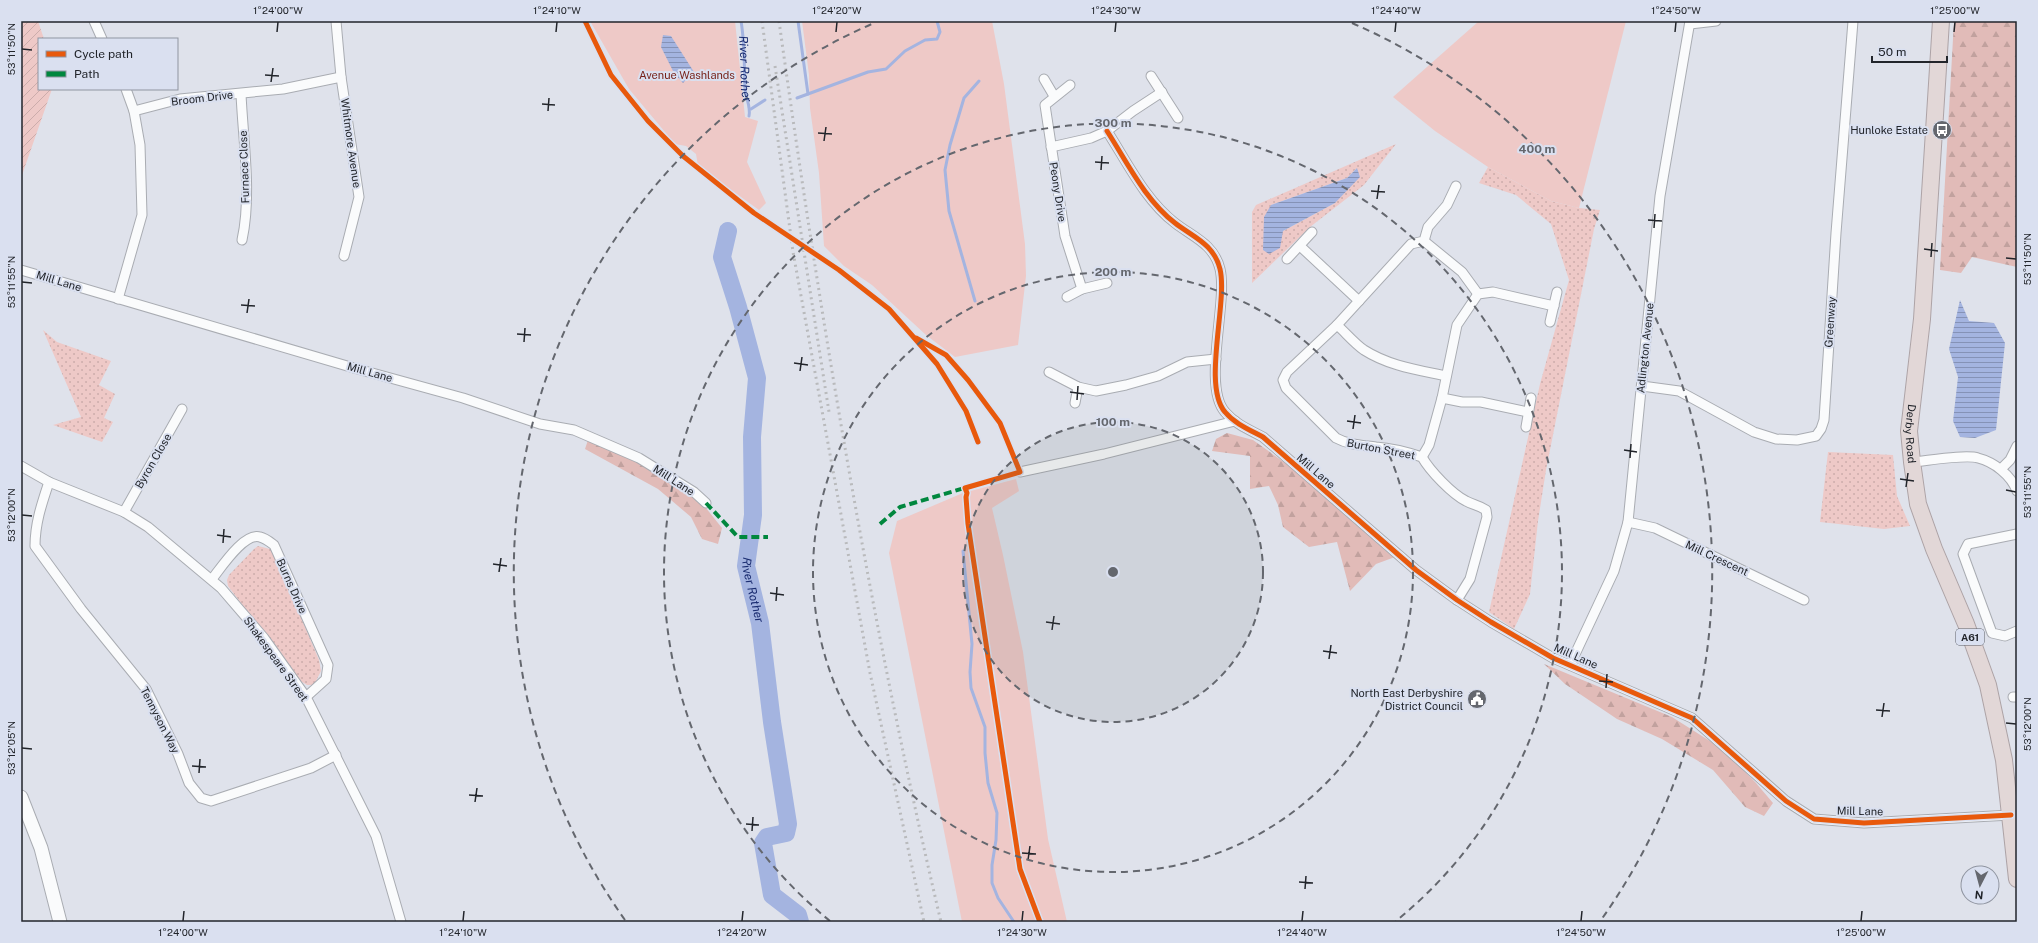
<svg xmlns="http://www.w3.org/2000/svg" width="2038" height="943" font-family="'Public Sans',sans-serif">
	<defs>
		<pattern id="grass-dots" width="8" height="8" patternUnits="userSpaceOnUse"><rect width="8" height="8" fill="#eec9c7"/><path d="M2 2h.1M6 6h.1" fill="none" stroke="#ccacab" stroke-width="1.8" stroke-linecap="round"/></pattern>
		<pattern id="forest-firs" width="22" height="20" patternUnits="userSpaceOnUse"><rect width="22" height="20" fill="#e1bbb8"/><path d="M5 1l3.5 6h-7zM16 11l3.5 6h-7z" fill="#c1a19e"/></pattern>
		<pattern id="garden-furrows" width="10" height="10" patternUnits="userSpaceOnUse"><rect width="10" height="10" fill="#eec9c7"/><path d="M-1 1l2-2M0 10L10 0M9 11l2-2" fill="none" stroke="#ccacab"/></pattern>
		<pattern id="water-rules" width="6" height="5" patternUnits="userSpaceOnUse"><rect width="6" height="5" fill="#a4b4e0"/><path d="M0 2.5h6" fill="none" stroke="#8592b6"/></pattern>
	</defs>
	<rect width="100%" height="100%" fill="#dfe2eb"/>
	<!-- grass -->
	<g fill="url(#grass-dots)" fill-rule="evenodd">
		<path d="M1396,144L1364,185L1310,227L1252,283V212L1256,205ZM1357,168L1335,203L1283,231L1271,205L1347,178Z"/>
		<path d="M1488,167L1551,201L1579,208L1600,210L1594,229L1546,470L1538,521L1530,594L1514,629L1489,612L1540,384L1569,280L1551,224L1516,195L1479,183Z"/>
		<path d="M43,330L57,342L111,361L99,385L115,394L104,418L113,422L102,442L53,425L81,417Z"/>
		<path d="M1828,452L1893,455L1897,496L1910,526L1884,529L1820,522Z"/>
		<path d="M258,546L270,549L275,556L319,660L321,671L314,685H307L299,680L228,586L227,580L229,575L254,549Z"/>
	</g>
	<!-- forest -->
	<g fill="url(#forest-firs)">
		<path d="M1954,21H2017V267L1972,257L1961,273L1940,270Z"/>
		<path d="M1227,433L1253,440L1295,470L1395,557L1376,564L1350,591L1337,542L1309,547L1283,527L1278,505L1269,486L1250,489V456L1212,451L1216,439Z"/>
		<path d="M588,440L643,464L698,498L722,528L718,544L702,539L691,517L658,489L585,449Z"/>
		<path d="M1544,664L1672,717L1724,750L1756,783L1773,803L1764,816L1745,807L1713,770L1662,739L1617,719L1565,684Z"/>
	</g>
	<!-- park -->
	<g fill="#eec9c7">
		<path d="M590,21H735L745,117L758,121L747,162L766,203L759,210L698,166L696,154L686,146L675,144L629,89Z"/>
		<path d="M802,21H992L1004,84L1025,244L1026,276L1018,345L955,357L926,335L872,285L844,266L824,246L819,173L810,108L809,75Z"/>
		<path d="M1479,21H1626L1579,208L1551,201L1488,167L1435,131L1393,97Z"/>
		<path d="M1016,479L1019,491L992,508L1003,555L1023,652L1048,839L1067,922H962L889,553L897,521L963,493Z"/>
	</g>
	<!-- garden -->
	<path fill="url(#garden-furrows)" d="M21,21H38L44,39H39V89H52L21,178Z"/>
	<!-- water -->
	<g fill="url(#water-rules)">
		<path d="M663,35L671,36L694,72L683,83L674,73L661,47Z"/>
		<path d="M1357,168L1360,177L1335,203L1283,231L1280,248L1269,254L1263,250L1264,217L1271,205L1347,178Z"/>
		<path d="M1960,300L1969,321L1994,323L2005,343L1996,430L1975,438L1960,437L1953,421L1958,377L1949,349Z"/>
	</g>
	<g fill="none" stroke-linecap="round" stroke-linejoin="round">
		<!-- stream -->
		<g stroke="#a4b4e0" stroke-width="3">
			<path id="s1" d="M741,21C745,44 744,66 745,89C746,100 751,106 749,116"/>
			<path d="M798,21L808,94"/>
			<path d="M797,98L868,72L886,69L905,51L925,40L937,39L940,32L937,21"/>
			<path d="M751,109L765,100"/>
			<path d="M975,301L949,211L945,170L950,145L964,98L979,81"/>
			<path d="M963,551L972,644L970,672L971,688L985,727V753L988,783L997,813L996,840L992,865V883L998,898L1014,922"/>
		</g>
		<!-- river -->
		<path stroke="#a4b4e0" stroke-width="18" id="s2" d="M728,231L722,257L738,307L757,378L752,437L753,515L746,566L760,623L772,722L788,824L786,833L767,837L763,843L772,895L798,915L800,922"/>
		<defs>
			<g id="street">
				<path d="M94,21L102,39"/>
				<path d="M336,21L341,77L359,197L344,256"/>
				<path d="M1690,24L1716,21"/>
				<path d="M1151,76L1178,118"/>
				<path d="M1044,79L1054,96"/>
				<path d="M1070,85L1045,105L1065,236L1082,289"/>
				<path d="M126,89L134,111"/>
				<path d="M241,94C243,140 252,195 242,240"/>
				<path d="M1107,131C1127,162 1145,200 1175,223C1193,237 1214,244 1220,269C1228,302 1202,386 1225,412C1235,424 1250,430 1263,437L1416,570L1457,600L1491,622L1553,658L1692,718L1786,801L1814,819L1864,823L2011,815"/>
				<path d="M1051,147L1091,138L1107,131L1133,111L1162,92"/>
				<path d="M1456,186L1447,205L1428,227L1424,241L1411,244L1337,325L1287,372L1283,380L1286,388L1336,438C1349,445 1361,445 1376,447C1391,448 1407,452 1422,457C1430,471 1452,494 1466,501C1473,505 1479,505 1486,510L1487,517L1470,579L1457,600"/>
				<path d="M1424,241L1462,272L1478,294"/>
				<path d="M1300,246L1359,301"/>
				<path d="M1287,259L1312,232"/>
				<path d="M21,270L354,368L463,398L540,424L574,430L639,458L694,492L706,503"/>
				<path d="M1067,297L1082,289L1107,283"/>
				<path d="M118,299L142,215L140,145L134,111L180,99L283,89L341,77"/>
				<path d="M1550,322L1557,292"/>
				<path d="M1337,325C1346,333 1354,343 1364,350C1389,366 1418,370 1446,376"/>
				<path d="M1049,372L1078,387L1096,391L1126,385L1158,376L1187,362L1216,359"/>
				<path d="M1642,386L1679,391L1754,432L1776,439L1797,440L1816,436L1821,429L1824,420L1836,233L1853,21"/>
				<path d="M1442,398L1462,402H1481L1528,412"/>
				<path d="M1075,403L1078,387"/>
				<path d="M1526,427L1531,398"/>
				<path d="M1422,457L1429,445L1442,398L1457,325L1478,294L1493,292L1554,306"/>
				<path d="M1912,462C1926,461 1966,454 1978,458C1994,462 2011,475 2017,491"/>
				<path d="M21,466L49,482L124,512L148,527L221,588L264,638L306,697L376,836L401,922"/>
				<path d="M2001,469L2010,460L2017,446"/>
				<path d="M1020,472L1104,454L1235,421"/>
				<path d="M49,482C42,503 35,523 35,546L81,609L146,689L178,754L189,783L201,798L211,801L311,768L336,755"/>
				<path d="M124,512L182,409"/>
				<path d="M1628,522L1655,528L1804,600"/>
				<path d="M2017,534L1968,544L1963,554L1992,633L2005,636L2017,631"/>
				<path d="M212,579C221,568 244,532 260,537C265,538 270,542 274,545L328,665L326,679L306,697"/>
				<path d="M1570,665L1614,571L1628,522L1660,196L1690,21"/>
				<path d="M2013,697H2017"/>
			</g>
			<path id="secondary" d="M21,797L41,848L60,922"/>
			<g id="highway">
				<path id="s3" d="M1941,21L1922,319L1909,431L1912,462L1918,504L1934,549L1966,624L1988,685L2004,760L2017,879"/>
			</g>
		</defs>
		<!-- street casing -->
		<use href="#street" stroke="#a9acb2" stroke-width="11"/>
		<!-- secondary casing -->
		<use href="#secondary" stroke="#a9acb2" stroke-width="15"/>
		<!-- highway casing -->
		<use href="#highway" stroke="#ada3a6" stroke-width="18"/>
		<!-- street -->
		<use href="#street" stroke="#fafbfc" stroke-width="9"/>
		<!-- secondary -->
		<use href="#secondary" stroke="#fafbfc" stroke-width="13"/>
		<!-- highway -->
		<use href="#highway" stroke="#e2d7d7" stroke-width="16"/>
		<!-- rail -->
		<g stroke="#b9babc" stroke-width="3" stroke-dasharray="2 4" stroke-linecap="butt">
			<path d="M762,21L793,252L870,673L924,922"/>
			<path d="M779,21C821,323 871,625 941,922"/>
			<path d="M775,66L829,412"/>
		</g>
		<!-- quiet -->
		<g stroke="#00873e" stroke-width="4" stroke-dasharray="8 4" stroke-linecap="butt">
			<path d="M706,503L738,537H768"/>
			<path d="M880,524L900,507L968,487"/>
		</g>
		<defs>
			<g id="cycleway">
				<path d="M585,21L611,75L648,121L683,156L754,213L839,270L889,309L937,364L966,411L978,442"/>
				<path d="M1107,131C1127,162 1145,200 1175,223C1193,237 1214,244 1220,269C1228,302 1202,386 1225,412C1235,424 1250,430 1263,437L1416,570L1457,600L1491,622L1553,658L1692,718L1786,801L1814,819L1864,823L2011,815"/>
				<path d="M916,338L946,355L968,380L1000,423L1020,472L965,488L967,493L966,497L968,524L1020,869L1040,922"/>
			</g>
		</defs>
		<!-- cycleway casing -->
		<use href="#cycleway" stroke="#dae0f0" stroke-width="8"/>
		<!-- cycleway -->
		<use href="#cycleway" stroke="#e8590c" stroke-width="5"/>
	</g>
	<!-- ticks -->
	<path fill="none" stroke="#22252b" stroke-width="1.5" d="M277,32L278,22M556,32L557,22M836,32L837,22M1115,32L1116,22M1395,32L1396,22M1675,32L1676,22M1954,32L1955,22M22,49L32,50M265,75L279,76M271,82L273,68M542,104L555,105M548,111L549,98M818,133L832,134M824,141L826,127M1095,162L1109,163M1101,170L1102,156M1371,191L1385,192M1377,199L1379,185M1648,220L1662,221M1654,228L1655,214M1924,249L1938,251M1931,257L1932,243M2006,258L2016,259M22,282L32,283M241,305L255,306M247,313L249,299M517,334L531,335M524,342L525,328M794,363L808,365M800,371L802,357M1070,392L1084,394M1077,400L1078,386M1347,421L1361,423M1353,429L1355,415M1624,450L1637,452M1630,458L1631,444M1900,479L1914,481M1906,487L1908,473M2006,490L2016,492M22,515L32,516M217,535L231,537M223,543L224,529M493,564L507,566M499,572L501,558M770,593L784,595M776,601L777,587M1046,622L1060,624M1052,630L1054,616M1323,651L1337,653M1329,659L1331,645M1599,681L1613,682M1606,688L1607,674M1876,710L1890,711M1882,717L1884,703M2006,723L2016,724M22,748L32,749M192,766L206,767M199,773L200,759M469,795L483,796M475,802L477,788M746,824L759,825M752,831L753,817M1022,853L1036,854M1028,860L1030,846M1299,882L1313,883M1305,889L1306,876M183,921L184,911M463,921L464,911M742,921L743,911M1022,921L1023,911M1302,921L1303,911M1581,921L1582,911M1861,921L1862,911"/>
	<!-- distance rings -->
	<circle cx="1113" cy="572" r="150" fill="#64676e" fill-opacity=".12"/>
	<g fill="none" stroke="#64676e" stroke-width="2" stroke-dasharray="7 5">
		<circle cx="1113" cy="572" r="150"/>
		<circle cx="1113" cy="572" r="300"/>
		<path d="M830 921A449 449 0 1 1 1396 921"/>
		<path d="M625 920A599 599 0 0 1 874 23M1352 23A599 599 0 0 1 1601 920"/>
	</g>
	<!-- icons -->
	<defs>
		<symbol id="bus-disc" viewBox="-11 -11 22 22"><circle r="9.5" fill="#64676e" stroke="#dae0f0"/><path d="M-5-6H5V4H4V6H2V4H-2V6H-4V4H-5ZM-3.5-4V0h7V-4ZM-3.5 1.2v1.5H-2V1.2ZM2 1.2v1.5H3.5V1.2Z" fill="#fff"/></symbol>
		<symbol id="civic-disc" viewBox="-11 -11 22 22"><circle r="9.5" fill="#64676e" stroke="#dae0f0"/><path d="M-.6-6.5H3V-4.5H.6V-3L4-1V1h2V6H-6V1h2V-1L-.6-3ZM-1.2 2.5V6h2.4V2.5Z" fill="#fff"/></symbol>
	</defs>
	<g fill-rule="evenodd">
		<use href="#bus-disc" x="1931" y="119" width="22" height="22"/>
		<use href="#civic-disc" x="1466" y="688" width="22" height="22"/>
	</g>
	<g text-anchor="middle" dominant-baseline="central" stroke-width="4" stroke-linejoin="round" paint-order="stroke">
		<!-- shield labels -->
		<rect fill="#dae0f0" stroke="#595d66" stroke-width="1" x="1956" y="629" width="28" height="16" rx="3"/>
		<g font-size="10" font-weight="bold" fill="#22252b">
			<text x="1970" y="637">A61</text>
		</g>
		<!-- park labels -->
		<g font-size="11" fill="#772219" stroke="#dae0f0">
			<text x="687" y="75">Avenue Washlands</text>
		</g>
		<!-- street labels -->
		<g font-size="11" fill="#22252b" stroke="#dae0f0">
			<text transform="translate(202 98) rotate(-7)">Broom Drive</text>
			<text transform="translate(351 143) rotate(82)">Whitmore Avenue</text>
			<text transform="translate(244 167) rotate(-92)">Furnace Close</text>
			<text transform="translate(1058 192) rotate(81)">Peony Drive</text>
			<text transform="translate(59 281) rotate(17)">Mill Lane</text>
			<text transform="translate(1830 322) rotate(-86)">Greenway</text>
			<text transform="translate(1645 348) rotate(-84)">Adlington Avenue</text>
			<text transform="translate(370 372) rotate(16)">Mill Lane</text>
			<text stroke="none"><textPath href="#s3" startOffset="414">Derby Road</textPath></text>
			<text transform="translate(1381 449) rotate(11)">Burton Street</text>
			<text transform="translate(153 461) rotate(-60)">Byron Close</text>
			<text transform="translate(1316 471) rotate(41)">Mill Lane</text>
			<text transform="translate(674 480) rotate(33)">Mill Lane</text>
			<text transform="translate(1717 558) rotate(25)">Mill Crescent</text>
			<text transform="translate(292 586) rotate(66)">Burns Drive</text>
			<text transform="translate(1576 656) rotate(24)">Mill Lane</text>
			<text transform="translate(276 659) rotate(54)">Shakespeare Street</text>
			<text transform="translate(160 720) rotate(63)">Tennyson Way</text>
			<text transform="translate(1860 811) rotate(1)">Mill Lane</text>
		</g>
		<!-- poi labels -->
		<g font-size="11" fill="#22252b" stroke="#dae0f0" text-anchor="end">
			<text x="1928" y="130">Hunloke Estate</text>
			<text x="1463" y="693">North East Derbyshire<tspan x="1463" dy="13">District Council</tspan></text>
		</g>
		<!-- water labels -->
		<g font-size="12" font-style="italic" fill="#1a2c70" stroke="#dae0f0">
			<text stroke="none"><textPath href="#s1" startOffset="48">River Rother</textPath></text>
			<text stroke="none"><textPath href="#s2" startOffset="366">River Rother</textPath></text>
		</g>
	</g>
	<circle cx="1113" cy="572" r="6" fill="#64676e" stroke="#dae0f0" stroke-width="2"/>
	<g font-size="12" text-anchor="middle" font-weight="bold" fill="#64676e" stroke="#dae0f0" stroke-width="4" stroke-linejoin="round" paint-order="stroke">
		<text x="1113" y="127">300 m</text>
		<text x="1537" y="153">400 m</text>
		<text x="1113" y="276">200 m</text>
		<text x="1113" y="426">100 m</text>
	</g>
	<!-- border -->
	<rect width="2038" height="943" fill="none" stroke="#dae0f0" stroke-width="44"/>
	<!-- legend -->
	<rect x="38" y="38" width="140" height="52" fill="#dae0f0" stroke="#9095a1"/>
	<rect x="46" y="51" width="20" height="6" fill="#e8590c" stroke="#9095a1"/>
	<text x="74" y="58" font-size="12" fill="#22252b">Cycle path</text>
	<rect x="46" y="71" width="20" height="6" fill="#00873e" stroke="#9095a1"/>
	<text x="74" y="78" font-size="12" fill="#22252b">Path</text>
	<!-- north arrow -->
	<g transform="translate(1980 885) rotate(186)"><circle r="19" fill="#dae0f0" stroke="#9095a1"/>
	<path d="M0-3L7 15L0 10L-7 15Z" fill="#64676e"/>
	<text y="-6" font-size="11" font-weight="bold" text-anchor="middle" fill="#22252b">N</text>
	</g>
	<!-- scale -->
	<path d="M1872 56v6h75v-6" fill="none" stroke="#22252b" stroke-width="2"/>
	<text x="1878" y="56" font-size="12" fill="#22252b" stroke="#dae0f0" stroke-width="3" paint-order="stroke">50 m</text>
	<rect x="22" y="22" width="1994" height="899" fill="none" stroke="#22252b" stroke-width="1.5"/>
	<g font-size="10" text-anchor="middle" fill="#22252b">
		<text x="278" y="14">1°24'00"W</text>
		<text x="557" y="14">1°24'10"W</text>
		<text x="837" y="14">1°24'20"W</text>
		<text x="1116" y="14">1°24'30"W</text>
		<text x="1396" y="14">1°24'40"W</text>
		<text x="1676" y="14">1°24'50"W</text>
		<text x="1955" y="14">1°25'00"W</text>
		<text transform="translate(11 49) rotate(-90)" y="4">53°11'50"N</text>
		<text transform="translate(2027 259) rotate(-90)" y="4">53°11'50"N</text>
		<text transform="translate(11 282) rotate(-90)" y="4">53°11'55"N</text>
		<text transform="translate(2027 492) rotate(-90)" y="4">53°11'55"N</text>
		<text transform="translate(11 515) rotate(-90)" y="4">53°12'00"N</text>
		<text transform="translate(2027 724) rotate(-90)" y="4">53°12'00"N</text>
		<text transform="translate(11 748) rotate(-90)" y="4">53°12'05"N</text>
		<text x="183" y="936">1°24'00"W</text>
		<text x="463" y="936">1°24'10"W</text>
		<text x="742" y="936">1°24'20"W</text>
		<text x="1022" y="936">1°24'30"W</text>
		<text x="1302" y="936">1°24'40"W</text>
		<text x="1581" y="936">1°24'50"W</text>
		<text x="1861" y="936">1°25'00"W</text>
	</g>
</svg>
